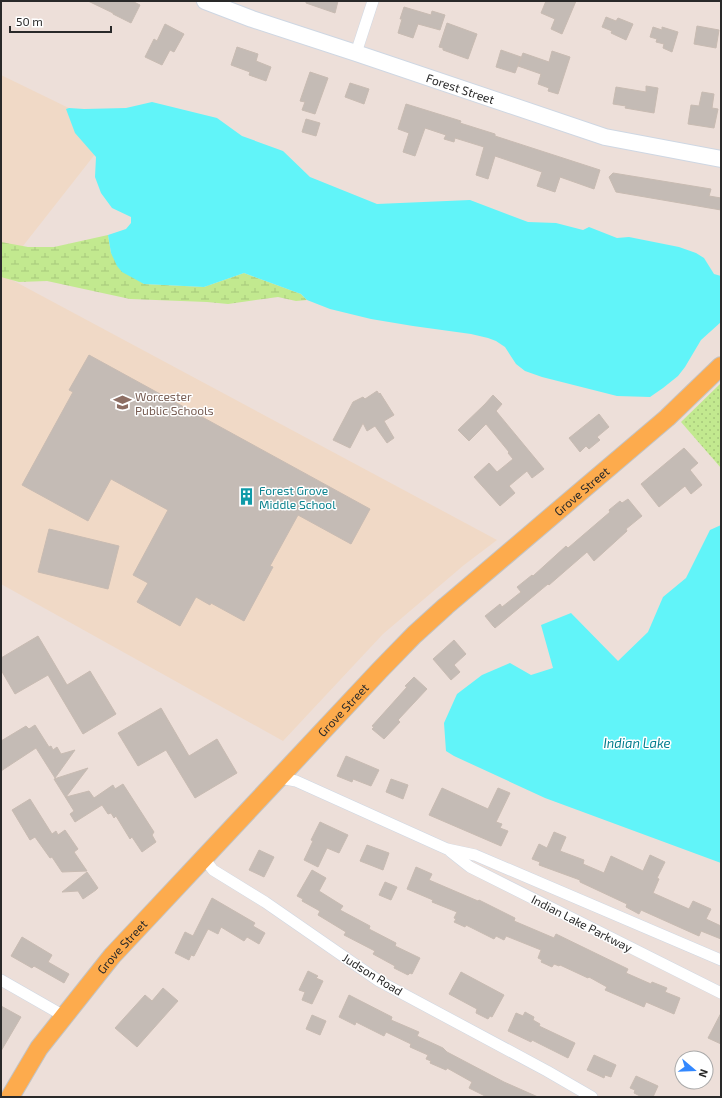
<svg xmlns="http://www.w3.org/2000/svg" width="722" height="1098" font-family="'Exo 2',sans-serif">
	<defs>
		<pattern id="wetland-marsh" width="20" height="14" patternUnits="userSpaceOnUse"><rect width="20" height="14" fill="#c2e98f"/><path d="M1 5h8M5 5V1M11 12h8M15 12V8" fill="none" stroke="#a7c87b"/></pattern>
		<pattern id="park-dots" width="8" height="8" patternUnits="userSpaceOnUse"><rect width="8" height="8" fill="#c2e98f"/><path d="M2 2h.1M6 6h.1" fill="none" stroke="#a7c87b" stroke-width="1.8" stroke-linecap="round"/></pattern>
	</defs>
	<rect width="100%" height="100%" fill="#eddfd9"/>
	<!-- education -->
	<path fill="#f0d9c6" d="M1,75L114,130L1,274L497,540L464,565L383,634L283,741L1,584Z"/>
	<!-- wetland -->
	<path fill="url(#wetland-marsh)" d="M108,235L111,253L144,284L204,287L244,273L301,294L307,300L296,301L278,297L228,304L207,302L130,299L47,281L19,282L1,277V242L28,247H54Z"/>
	<!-- park -->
	<path fill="url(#park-dots)" d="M721,383V468L681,422Z"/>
	<!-- water -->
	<g fill="#61f4f9">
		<path d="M152,102L217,118L242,136L283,151L310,177L377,204L470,200L528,222L556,223L583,230L589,227L617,238L629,237L679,247L696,253L704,258L714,274L721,276V322L701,340L685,367L678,376L663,388L650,397L617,396L542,377L525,371L516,364L505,347L496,341L488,338L471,334L413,326L371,319L330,309L307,300L301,294L244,273L204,287L144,284L122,272L117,266L111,253L108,235L126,229L131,223V217L112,208L101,193L95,177L96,157L75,133L66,109L69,108L84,109L126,108Z"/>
		<path d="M721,525V863L545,798L454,756L446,751L444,723L457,694L482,675L510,663L531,675L553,668L541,625L571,613L618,661L648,632L663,597L686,578L710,530Z"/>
	</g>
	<!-- building -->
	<g fill="#c4bbb5" stroke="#c8bbb2">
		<path d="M88,1H132L140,5L131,23L113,14V13Z"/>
		<path d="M306,1H338L335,13L306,3Z"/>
		<path d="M546,1H576L562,34L551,29L555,19L541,13Z"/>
		<path d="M404,7L431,15L432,11L445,15L440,30L418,24L413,38L398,33L402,19H400Z"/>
		<path d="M606,17L616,21L618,18L633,24L626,40L611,33L612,31L602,27Z"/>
		<path d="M447,23L477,34L468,59L443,50V48L439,47Z"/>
		<path d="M165,24L184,34L174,52L170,50L162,65L145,57L154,39L157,41Z"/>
		<path d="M697,26L719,30L716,48L694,44Z"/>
		<path d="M653,27L662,30V27L678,32L672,52L663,48L664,44L656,42L657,39L650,37Z"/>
		<path d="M237,47L258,54L256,61L271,67L266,81L249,75L250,72L231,65Z"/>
		<path d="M501,50L521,57L515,73L496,67Z"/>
		<path d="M552,51L570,57L558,94L548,91L549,88L538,84L541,74L518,66L523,53L549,62Z"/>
		<path d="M310,72L328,78L315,114L302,110L305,102L300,101Z"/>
		<path d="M350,83L369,89L364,104L345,97Z"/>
		<path d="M646,86L658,88L654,113L625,108L626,106L613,104L616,87L646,92Z"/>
		<path d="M702,92L714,94L712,108L718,109L714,128L688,124L691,105L699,106Z"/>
		<path d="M406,104L461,121L460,123L495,134V136L600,170L594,189L560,177L555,192L537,186L542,172L495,156L488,179L476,175L484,147L455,138L454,142L444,139L446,135L425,128L415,156L403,152L409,133L398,129Z"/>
		<path d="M306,119L320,123L316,136L302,132Z"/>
		<path d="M613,173L711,189L709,196L721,198V210L616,192L609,177Z"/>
		<path d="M89,355L370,509L351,544L298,515L270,566L273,567L244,621L211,603L210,605L196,597L180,626L137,602L148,583L133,575L168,510L111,479L88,521L22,485L73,392L69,390Z"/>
		<path d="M377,391L379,394L380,393L394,415L384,421L394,438L387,443L375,426L367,431L363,423L350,448L333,440L353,402L363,397L365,399Z"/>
		<path d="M493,395L502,404L496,411L544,469L532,478L527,471L509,486L515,493L500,506L474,477L489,463L497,472L513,459L508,453L509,452L486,424L469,441L458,430L485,404Z"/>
		<path d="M599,414L609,427L597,437L600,440L589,449L586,446L580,452L569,438Z"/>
		<path d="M684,448L698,463L690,470L702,485L691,494L685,486L659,507L641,484Z"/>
		<path d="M628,499L642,516L626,529L627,531L594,561L587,552L549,585L548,584L495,628L493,626L485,616L500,604L502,607L521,592L517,587L532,575L533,576L566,546L568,548L610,512L609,510L620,501L622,503Z"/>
		<path d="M49,529L119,546L108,589L38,572Z"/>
		<path d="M38,636L67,685L90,671L116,714L83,734L48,675L15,694L1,670V658Z"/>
		<path d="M454,640L466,654L454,665L460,672L451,680L433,659Z"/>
		<path d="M414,677L427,689L398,720L400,722L384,739L372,729L374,727L372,726L407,687L405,686Z"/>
		<path d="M161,708L189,756L217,739L237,773L195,798L166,750L138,766L118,733Z"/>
		<path d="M35,725L49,747L51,746L53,750L57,747L61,754L75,750L55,778L36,748L1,771V741L26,726L29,729Z"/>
		<path d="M346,756L379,770L371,786L353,779L352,782L337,776Z"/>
		<path d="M88,768L66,797L89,791L94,798L113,785L115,789L123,784L154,832L152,835L156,842L142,852L132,837L130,839L116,816L114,818L111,813L108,814L102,805L75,822L70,814L74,811L54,779Z"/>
		<path d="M391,779L408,785L403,799L386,792Z"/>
		<path d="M442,788L488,809L498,788L510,793L496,822L502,824L500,828L508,831L501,846L429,815Z"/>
		<path d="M30,799L52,834L56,831L58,835L65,830L78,849L74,852L87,871L62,872L52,857L50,858L35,837L30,840L12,810Z"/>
		<path d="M320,822L348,835L339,853L327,848L318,867L304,860L313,841L311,840Z"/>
		<path d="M554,832L566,837L560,851L584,860L583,864L604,873L611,856L643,871L650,855L665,862L657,878L659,879L653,893L689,909L693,901L711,909L706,919L721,926V939L701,931L699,936L641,910L639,914L626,907L627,904L580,882V880L539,865L540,862L532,859L539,844L547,848Z"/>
		<path d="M367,845L389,853L383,870L360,861Z"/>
		<path d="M259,850L274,857L264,877L249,870Z"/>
		<path d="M416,867L432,874L429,880L478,901L479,900L515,918L514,921L554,938L556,934L628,969L626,973L651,984L652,982L667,988L665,992L680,998L674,1014L646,1002L644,1007L605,990L607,987L589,977L588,978L560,965L559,966L554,964L552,967L541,962L542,960L538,958L541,950L506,936L504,940L496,936L494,939L466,925L465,927L454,922L456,919L454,918L457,912L432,902L433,900L407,889Z"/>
		<path d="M312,870L326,878L319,891L343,906L340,910L370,926L369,929L396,943L395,946L420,958L412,974L410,973L408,975L394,968L395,966L373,954L375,951L344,935L346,932L318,915L320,911L302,901L303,899L297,896Z"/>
		<path d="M87,872L98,888L96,890L83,899L78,891L62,892Z"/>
		<path d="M385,882L397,887L391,900L379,895Z"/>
		<path d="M212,898L255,923L253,926L265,933L259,944L247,937L244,941L221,927L218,934L208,929L194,956L191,955L189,960L175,953L185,932L193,936Z"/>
		<path d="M22,937L52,955L48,962L69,974L64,983L34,966L32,968L11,956Z"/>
		<path d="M308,971L318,976L316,978L323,981L312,1004L302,1000L305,992L299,990Z"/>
		<path d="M461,972L504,995L492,1017L490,1016L488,1019L476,1013L477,1009L449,994Z"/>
		<path d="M163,988L178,1001L137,1047L115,1028L145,995L152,1001Z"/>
		<path d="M349,995L392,1017L391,1020L419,1032L417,1036L443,1048L447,1052L504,1082L538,1097H487L469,1088L472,1082L447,1068L446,1070L430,1063L431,1061L426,1059L428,1055L410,1047L411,1044L386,1032L384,1036L356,1022L355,1025L339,1017Z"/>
		<path d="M1,1006L21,1017L1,1051Z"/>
		<path d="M525,1012L534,1017L533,1020L540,1024L539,1026L575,1043L568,1058L532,1040L531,1042L508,1031L516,1013L523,1016Z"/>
		<path d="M721,1013V1044L708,1038Z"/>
		<path d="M312,1015L326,1021L320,1035L306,1029Z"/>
		<path d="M594,1055L616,1065L611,1077L605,1075L604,1078L587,1070Z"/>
		<path d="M636,1076L658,1086L653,1097H642L634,1093L635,1090L630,1088Z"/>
	</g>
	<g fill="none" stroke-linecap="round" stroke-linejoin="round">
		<defs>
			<g id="street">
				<path d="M356,53L373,1"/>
				<path d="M280,778L296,781L447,849L475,855L721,960"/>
				<path d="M451,852L470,867L721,993"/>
				<path d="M204,858L213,870L265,902L379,981L547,1071L592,1097"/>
				<path d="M1,980L64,1016"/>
			</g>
			<g id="secondary">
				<path id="s1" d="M205,1L252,19L356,53L605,137L721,159"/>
			</g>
			<g id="primary">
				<path id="s2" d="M10,1097L39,1048L112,956L379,671L414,635L446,606L667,418L721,366"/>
			</g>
		</defs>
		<!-- street casing -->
		<use href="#street" stroke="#ced7e3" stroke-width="12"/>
		<!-- secondary casing -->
		<use href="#secondary" stroke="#ced7e3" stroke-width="18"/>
		<!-- primary casing -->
		<use href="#primary" stroke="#c3c3c3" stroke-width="20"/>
		<!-- street -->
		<use href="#street" stroke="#fff" stroke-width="11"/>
		<!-- secondary -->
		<use href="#secondary" stroke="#fff" stroke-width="16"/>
		<!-- primary -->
		<use href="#primary" stroke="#fdab4d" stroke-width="18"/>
	</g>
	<!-- icons -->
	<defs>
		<symbol id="school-bare" viewBox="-9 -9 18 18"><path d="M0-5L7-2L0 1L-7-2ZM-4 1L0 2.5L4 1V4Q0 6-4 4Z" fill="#8d6e63" stroke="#fff" stroke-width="2.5" paint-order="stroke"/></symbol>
		<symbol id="building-bare" viewBox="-9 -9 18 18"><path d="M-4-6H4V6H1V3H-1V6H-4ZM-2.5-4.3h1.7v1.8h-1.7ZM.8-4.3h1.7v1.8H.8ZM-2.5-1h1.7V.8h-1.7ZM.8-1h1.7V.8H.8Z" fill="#0f9aa8" stroke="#fff" stroke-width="2.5" paint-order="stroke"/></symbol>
	</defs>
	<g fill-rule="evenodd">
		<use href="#school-bare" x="110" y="390" width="25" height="25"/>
		<use href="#building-bare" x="234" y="484" width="25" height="25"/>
	</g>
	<g text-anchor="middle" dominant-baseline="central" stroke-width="3" stroke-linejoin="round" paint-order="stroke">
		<!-- street labels -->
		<g font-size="12" fill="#292929" stroke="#fff">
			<text stroke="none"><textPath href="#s1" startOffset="270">Forest Street</textPath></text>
			<text stroke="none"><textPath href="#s2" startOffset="836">Grove Street</textPath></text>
			<text stroke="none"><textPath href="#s2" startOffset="512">Grove Street</textPath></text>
			<text transform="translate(582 923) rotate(27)">Indian Lake Parkway</text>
			<text stroke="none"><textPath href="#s2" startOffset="188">Grove Street</textPath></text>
			<text transform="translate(373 974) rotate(32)">Judson Road</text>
		</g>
		<!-- education labels -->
		<g font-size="12" fill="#785e54" stroke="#fff" text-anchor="start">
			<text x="135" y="396">Worcester<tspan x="135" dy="14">Public Schools</tspan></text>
		</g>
		<!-- culture labels -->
		<g font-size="12" fill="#0d838f" stroke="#fff" text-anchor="start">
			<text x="259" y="490">Forest Grove<tspan x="259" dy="14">Middle School</tspan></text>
		</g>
		<!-- water labels -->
		<g font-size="13" font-style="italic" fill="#037e8e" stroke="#fff">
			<text x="637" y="743">Indian Lake</text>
		</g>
	</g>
	<!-- border -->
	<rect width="722" height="1098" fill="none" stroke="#292929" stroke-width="4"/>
	<!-- north arrow -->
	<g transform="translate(694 1070) rotate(109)"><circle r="19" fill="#ffffff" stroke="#a9a9a9"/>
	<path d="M0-3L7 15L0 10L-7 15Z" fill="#3388ff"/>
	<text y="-6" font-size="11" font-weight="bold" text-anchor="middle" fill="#292929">N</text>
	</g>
	<!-- scale -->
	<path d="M10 26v6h101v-6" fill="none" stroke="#292929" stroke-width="2"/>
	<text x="16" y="26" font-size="12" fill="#292929" stroke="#ffffff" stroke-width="3" paint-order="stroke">50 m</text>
</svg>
